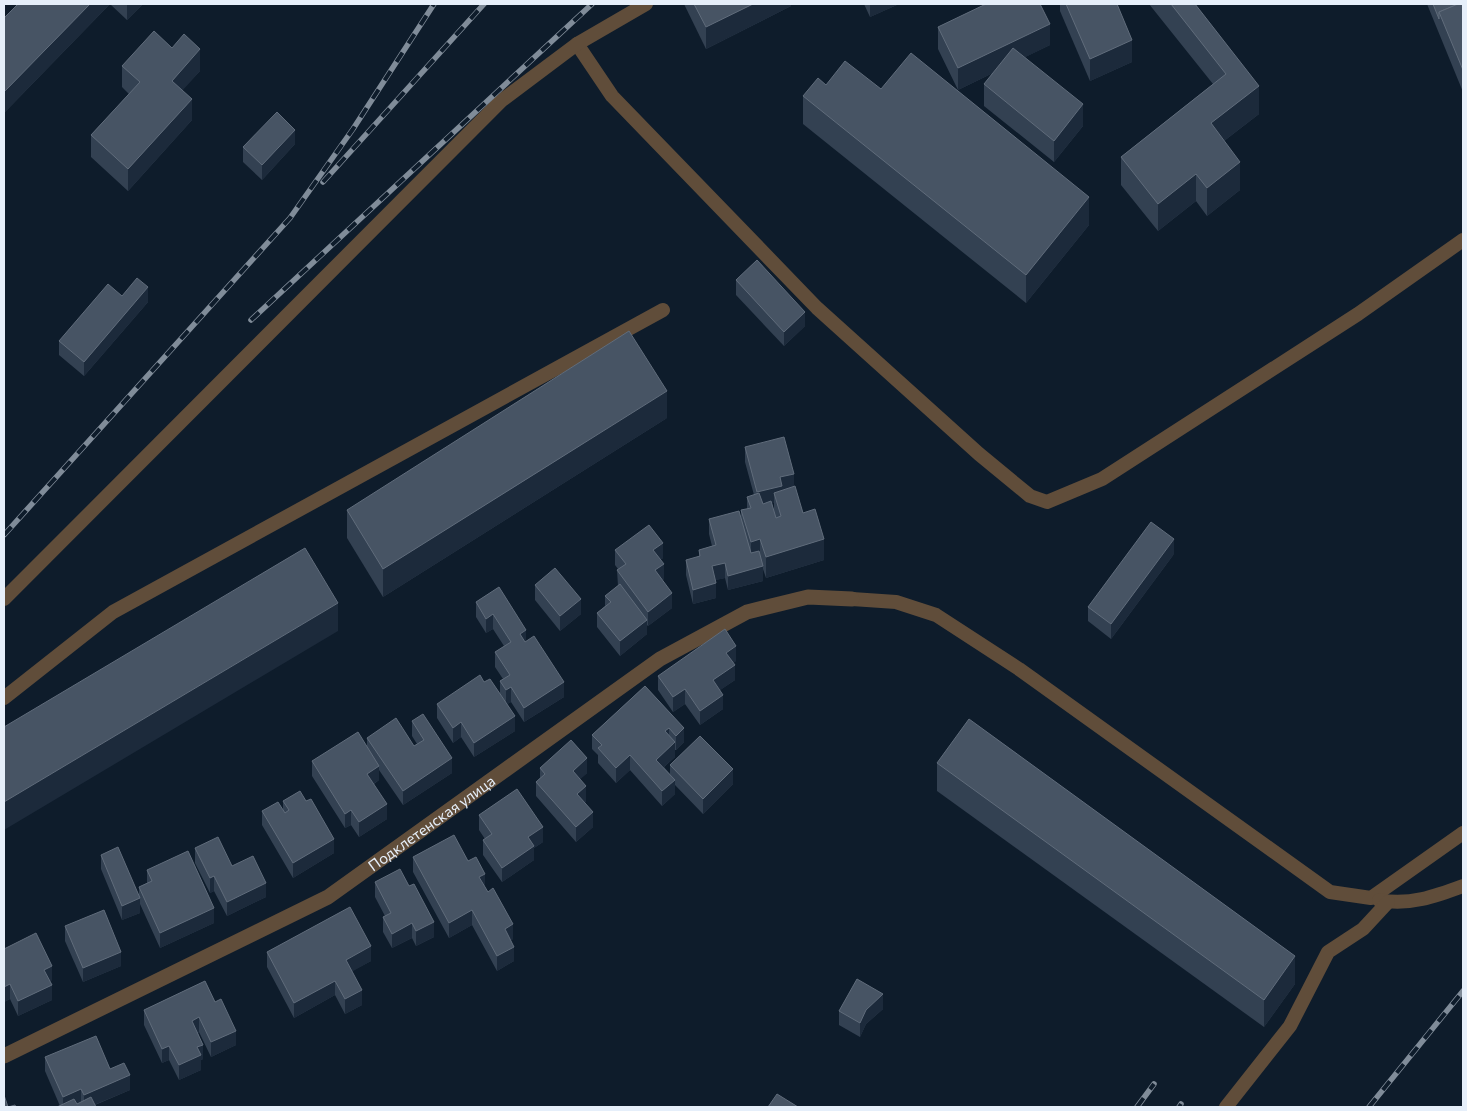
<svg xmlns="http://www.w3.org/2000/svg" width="1467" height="1111" font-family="Commissioner,sans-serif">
	<rect width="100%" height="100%" fill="#0e1c2b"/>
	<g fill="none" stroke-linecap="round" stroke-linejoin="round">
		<!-- service -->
		<g stroke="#604d3a" stroke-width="14">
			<path d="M577,44L612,96L817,308L979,454L1030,496L1047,502L1102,479L1358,314L1463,240"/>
			<path d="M4,599L501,101L577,44L646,4"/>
			<path d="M852,599L896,602L936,615L1019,669L1330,892L1371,898L1463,833"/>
			<path d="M4,698L113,612L663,310"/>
			<path d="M1379,900C1409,906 1436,896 1463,886"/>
			<path d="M1226,1107L1290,1026L1328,952L1363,929L1388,902"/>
		</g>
		<!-- minor -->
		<path stroke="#604d3a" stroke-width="15" id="s1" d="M4,1056L328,897L660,659L747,612L808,597L852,599"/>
		<defs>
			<g id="rail">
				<path d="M323,182L484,4"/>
				<path d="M251,320L592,4"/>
				<path d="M4,535L290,218L353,129L434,4"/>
				<path d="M1137,1107L1154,1084"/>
				<path d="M1179,1107L1181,1104"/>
				<path d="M1369,1107L1463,991"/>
			</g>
		</defs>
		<!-- rail casing -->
		<use href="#rail" stroke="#808c99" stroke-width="5.5"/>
		<!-- rail -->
		<use href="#rail" stroke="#0e1c2b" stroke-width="4" stroke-dasharray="11" stroke-linecap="butt"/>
	</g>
	<!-- wall -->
	<g fill="#334152" fill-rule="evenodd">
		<path d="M18,4H143L127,20L110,4L4,113V18Z"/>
		<path d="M684,4H791V6L706,49Z"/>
		<path d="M864,4H899L870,17Z"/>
		<path d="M1060,4H1117L1132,62L1090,81L1060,11Z"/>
		<path d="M1149,4H1195L1259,114L1224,141L1240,190L1207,216L1196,201L1158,231L1121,185V157L1213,84Z"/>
		<path d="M1427,4H1463V92Z"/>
		<path d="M938,27L1050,45L1025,57L1083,126L1054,162L984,106V84L993,73L958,90L938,49Z"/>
		<path d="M172,48L200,71L182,90L192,120L128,191L91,157V135L129,94L122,87V66Z"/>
		<path d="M826,85L881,89L1089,225L1026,303L803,124V96Z"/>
		<path d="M295,144L262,180L243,162V147Z"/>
		<path d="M736,280L805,326L784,346L736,295Z"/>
		<path d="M122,296L148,302L84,376L59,355V341Z"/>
		<path d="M667,418L383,597L347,538V510Z"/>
		<path d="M745,447L794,487L803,513L824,560L766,578L763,569V581L728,590L725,578L715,580L716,598L693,604L686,575V560L699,557V550L712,546L709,534V519H741V510L747,509V497L754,495L745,462ZM772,503H774V511Z"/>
		<path d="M615,550L663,558L660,560L664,579L662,580L672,608L648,626L647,625V634L620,656L597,627V613L605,606V596L618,586L617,570L618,569L615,565Z"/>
		<path d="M1174,554L1111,639L1088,621V607Z"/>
		<path d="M535,585L581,614L560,631L535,600Z"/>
		<path d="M499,587L526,642L564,697L524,722L511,702L507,704L515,731L474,757L461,737L453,743L437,718V704L484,682L500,694V681L503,679L495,667V652L504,646L493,629L486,633L476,617V602Z"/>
		<path d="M736,661L733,663L735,680L720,690L723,709L700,725L685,704L673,712L658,690V676Z"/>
		<path d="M645,686L684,742L676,750H675V757L664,767L670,774V765L733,784L703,814L675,785V794L662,806L630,770L616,783L598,763V755L592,749V735Z"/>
		<path d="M412,721L452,773L403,805L379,770V780L374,784L387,819L359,837L351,825L345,828L312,776V761L367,747V738L414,746L417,744L412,736Z"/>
		<path d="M937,763L1295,984L1264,1027L937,791Z"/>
		<path d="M540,768L587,773L580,779L586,801L585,802L593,827L576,842L536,796V782L540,778Z"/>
		<path d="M283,801L334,853L293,878L262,825V811H283Z"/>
		<path d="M479,815L543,842L534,848V860L502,882L483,855V840L485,839L479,830Z"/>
		<path d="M195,848L232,866L266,897L227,916L214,891L210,893L195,863Z"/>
		<path d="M101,855L139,896V887L147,883V870L214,923L160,948L140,904V913L122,920L101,869Z"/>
		<path d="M413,857L468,861L485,887L513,939L511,940L514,961L497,971L472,925L449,938L413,872Z"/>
		<path d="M375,882L434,937L416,946L412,938L392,948L383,932V917L385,916L375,897Z"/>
		<path d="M65,926L121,966L83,982L65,941Z"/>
		<path d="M4,949L52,980L50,981L52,1000L18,1016L10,999L4,1002Z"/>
		<path d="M267,952L371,961L352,971L362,1005L345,1014L335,995L294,1018L267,967Z"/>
		<path d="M205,981L236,1045L211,1057L199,1032L198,1033L203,1059L201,1060V1070L179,1080L169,1060L162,1063L144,1025V1010Z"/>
		<path d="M883,1009L866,1024L860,1037L839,1025V1011Z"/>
		<path d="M45,1057L110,1069L130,1090L95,1105L60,1106L45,1071Z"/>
	</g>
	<!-- shaded-wall -->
	<g fill="#1c2a3b">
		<path d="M90,4H110L4,113V92Z"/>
		<path d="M127,4H143L127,20Z"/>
		<path d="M753,4H791V6L706,49V27Z"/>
		<path d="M870,4H899L870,17Z"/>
		<path d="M1050,24V45L958,90V68Z"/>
		<path d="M1132,40V62L1090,81V59Z"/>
		<path d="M200,49V71L172,102V81Z"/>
		<path d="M1259,86V114L1211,151V123Z"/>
		<path d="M192,99V120L128,191V169Z"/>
		<path d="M1083,104V126L1054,162V141Z"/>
		<path d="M295,130V144L262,180V165Z"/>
		<path d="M1240,162V190L1207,216V188Z"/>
		<path d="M1196,174V201L1158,231V204Z"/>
		<path d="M1089,197V225L1026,303V275Z"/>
		<path d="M148,287V302L84,376V362Z"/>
		<path d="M805,312V326L784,346V332Z"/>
		<path d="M667,391V418L383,597V569Z"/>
		<path d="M794,474V488L774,493V503L757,507V492L780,477Z"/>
		<path d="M760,539V560L751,563V542Z"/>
		<path d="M824,539V560L766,578V557Z"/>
		<path d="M1174,539V554L1111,639V624Z"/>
		<path d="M663,543V558L653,565V550Z"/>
		<path d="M725,563V578L712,581V566Z"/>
		<path d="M664,564V579L655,585V570Z"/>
		<path d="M763,566V581L728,590V576Z"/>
		<path d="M716,583V598L693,604V590Z"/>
		<path d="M672,593V608L648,626V612Z"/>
		<path d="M581,599V614L560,631V616Z"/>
		<path d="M338,603V631L4,830V802Z"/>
		<path d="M493,614V629L486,633V619Z"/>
		<path d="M647,620V634L620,656V641Z"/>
		<path d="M526,630V645L520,634Z"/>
		<path d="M736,646V661L726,668V653Z"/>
		<path d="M735,665V680L713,695V680Z"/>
		<path d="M564,682V697L524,722V708Z"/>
		<path d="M511,687V702L506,705V690Z"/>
		<path d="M685,689V704L673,712V697Z"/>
		<path d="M723,695V709L700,725V711Z"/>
		<path d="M515,716V731L474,757V743Z"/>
		<path d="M461,722V737L453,743V728Z"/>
		<path d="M669,728V742L665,731Z"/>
		<path d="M684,728V742L676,750V736Z"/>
		<path d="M675,742V757L656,774V760Z"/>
		<path d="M630,755V770L616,783V768Z"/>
		<path d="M452,758V773L403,805V791Z"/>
		<path d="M587,758V773L573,786V771Z"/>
		<path d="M379,766V780L367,788V774Z"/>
		<path d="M733,769V784L703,814V799Z"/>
		<path d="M675,780V794L662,806V791Z"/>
		<path d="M586,786V801L577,809V794Z"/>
		<path d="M387,804V819L359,837V822Z"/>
		<path d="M351,810V825L345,828V814Z"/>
		<path d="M593,812V827L576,842V827Z"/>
		<path d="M543,827V842L534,848V860L502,882V868L528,837Z"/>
		<path d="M334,839V853L293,878V863Z"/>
		<path d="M485,874V888L479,877Z"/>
		<path d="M214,876V891L210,893V878Z"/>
		<path d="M266,883V897L227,916V902Z"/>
		<path d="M140,898V913L122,920V906Z"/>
		<path d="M214,908V923L160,948V933Z"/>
		<path d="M472,910V925L449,938V923Z"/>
		<path d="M434,922V937L416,946V931Z"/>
		<path d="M412,923V938L392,948V934Z"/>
		<path d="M513,924V939L505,944V929Z"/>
		<path d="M371,946V961L346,975V960Z"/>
		<path d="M514,947V961L497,971V956Z"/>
		<path d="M121,952V966L83,982V968Z"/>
		<path d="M1295,956V984L1264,1027V1000Z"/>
		<path d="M52,966V980L44,984V970Z"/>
		<path d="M335,981V995L294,1018V1003Z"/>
		<path d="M10,984V999L4,1002V987Z"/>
		<path d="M52,985V1000L18,1016V1001Z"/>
		<path d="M362,990V1005L345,1014V999Z"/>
		<path d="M883,994V1009L866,1024L860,1037V1023L866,1010Z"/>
		<path d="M199,1017V1032L192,1035V1021Z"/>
		<path d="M236,1031V1045L211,1057V1042Z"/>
		<path d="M203,1045V1059L201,1060V1070L179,1080V1065L197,1047Z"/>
		<path d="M169,1046V1060L162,1063V1049Z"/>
		<path d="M130,1075V1090L89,1107H84V1095Z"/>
		<path d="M81,1089V1104L63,1107V1097Z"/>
	</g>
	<!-- building -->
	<g fill="#475464" stroke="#606c7b">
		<path d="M18,4H90L4,92V18Z"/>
		<path d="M694,4H753L706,27Z"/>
		<path d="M986,4H1040L1050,24L958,68L938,27Z"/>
		<path d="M1066,4H1117L1132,40L1090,59Z"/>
		<path d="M1171,4H1195L1259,86L1211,123L1240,162L1207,188L1196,174L1158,204L1121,157L1226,74Z"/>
		<path d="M1433,4H1458L1439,12V19Z"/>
		<path d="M1458,4H1463V70L1439,12Z"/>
		<path d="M154,31L172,48L184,34L200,49L172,81L192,99L128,169L91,135L140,82L122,66Z"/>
		<path d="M1013,48L1083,104L1054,141L984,84Z"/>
		<path d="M911,53L1089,197L1026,275L803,96L818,78L826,85L845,61L881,89Z"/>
		<path d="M277,112L295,130L262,165L243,147Z"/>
		<path d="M757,260L805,312L784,332L736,280Z"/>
		<path d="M137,278L148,287L84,362L59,341L108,284L122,296Z"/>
		<path d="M629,331L667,391L383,569L347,510Z"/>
		<path d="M784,437L794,474L780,477L782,486L757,492L745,447Z"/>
		<path d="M795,486L803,513L815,509L824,539L766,557L760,539L751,542L741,510L751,508L747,497L759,493L763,504L771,501L776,518L781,516L774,493Z"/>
		<path d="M739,511L751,553L759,551L763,566L728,576L725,563L712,566L716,583L693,590L686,560L700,556L699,550L716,545L709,519Z"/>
		<path d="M1151,522L1174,539L1111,624L1088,607Z"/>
		<path d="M649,525L663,543L653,550L664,564L655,570L672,593L648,612L617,570L626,564L615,550Z"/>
		<path d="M305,548L338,603L4,802V727Z"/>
		<path d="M555,568L581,599L560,616L535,585Z"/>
		<path d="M620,584L647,620L620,641L597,613L611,602L605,596Z"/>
		<path d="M499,587L526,630L520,634L525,642L534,636L564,682L524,708L511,687L506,690L500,681L510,675L495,652L511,642L493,614L486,619L476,602Z"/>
		<path d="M725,629L736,646L726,653L735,665L713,680L723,695L700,711L685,689L673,697L658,676Z"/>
		<path d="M480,675L484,682L490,679L515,716L474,743L461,722L453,728L437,704Z"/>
		<path d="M645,686L684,728L676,736L669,728L665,731L675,742L656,760L675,780L662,791L630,755L616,768L598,748L602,745L592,735Z"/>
		<path d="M423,714L452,758L403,791L367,738L396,718L414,746L424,740L412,721Z"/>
		<path d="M969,719L1295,956L1264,1000L937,763Z"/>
		<path d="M358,732L379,766L367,774L387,804L359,822L351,810L345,814L312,761Z"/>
		<path d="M700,736L733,769L703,799L670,765Z"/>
		<path d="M571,740L587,758L573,771L586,786L577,794L593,812L576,827L536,782L545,774L540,768Z"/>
		<path d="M517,789L543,827L528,837L534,846L502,868L483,840L492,834L479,815Z"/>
		<path d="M300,791L306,801L311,799L334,839L293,863L262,811L278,802L285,813L289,810L283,801Z"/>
		<path d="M454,835L468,861L476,857L485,874L479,877L488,892L493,888L513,924L505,929L514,947L497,956L472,910L449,923L413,857Z"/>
		<path d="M218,837L232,866L253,856L266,883L227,902L214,876L210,878L195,848Z"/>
		<path d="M118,847L140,898L122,906L101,855Z"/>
		<path d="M188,851L214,908L160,933L139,887L152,881L147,870Z"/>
		<path d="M400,869L409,886L414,884L434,922L416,931L412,923L392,934L383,917L391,913L375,882Z"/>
		<path d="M350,907L371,946L346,960L362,990L345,999L335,981L294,1003L267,952Z"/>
		<path d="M104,910L121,952L83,968L65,926Z"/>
		<path d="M36,933L52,966L44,970L52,985L18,1001L10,984L4,987V949Z"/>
		<path d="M857,979L883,994L866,1010L860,1023L839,1011Z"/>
		<path d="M205,981L215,1002L221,999L236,1031L211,1042L199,1017L192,1021L203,1045L197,1047L201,1055L179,1065L169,1046L162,1049L144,1010Z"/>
		<path d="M96,1036L110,1069L124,1063L130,1075L84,1095L81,1089L63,1097L45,1057Z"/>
		<path d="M777,1094L798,1107H768Z"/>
		<path d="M4,1095L8,1107L15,1105L16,1107H4Z"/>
		<path d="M91,1097L96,1107H57L74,1099L77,1104Z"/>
	</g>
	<g text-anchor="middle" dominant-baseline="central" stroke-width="4" stroke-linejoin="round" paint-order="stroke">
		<!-- street labels -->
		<g font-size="15" fill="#e6effa" stroke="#0e1c2b">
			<text stroke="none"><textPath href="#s1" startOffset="488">Подклетенская улица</textPath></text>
		</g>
	</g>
	<!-- border -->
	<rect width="1467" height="1111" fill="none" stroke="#e6effa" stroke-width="10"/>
</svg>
